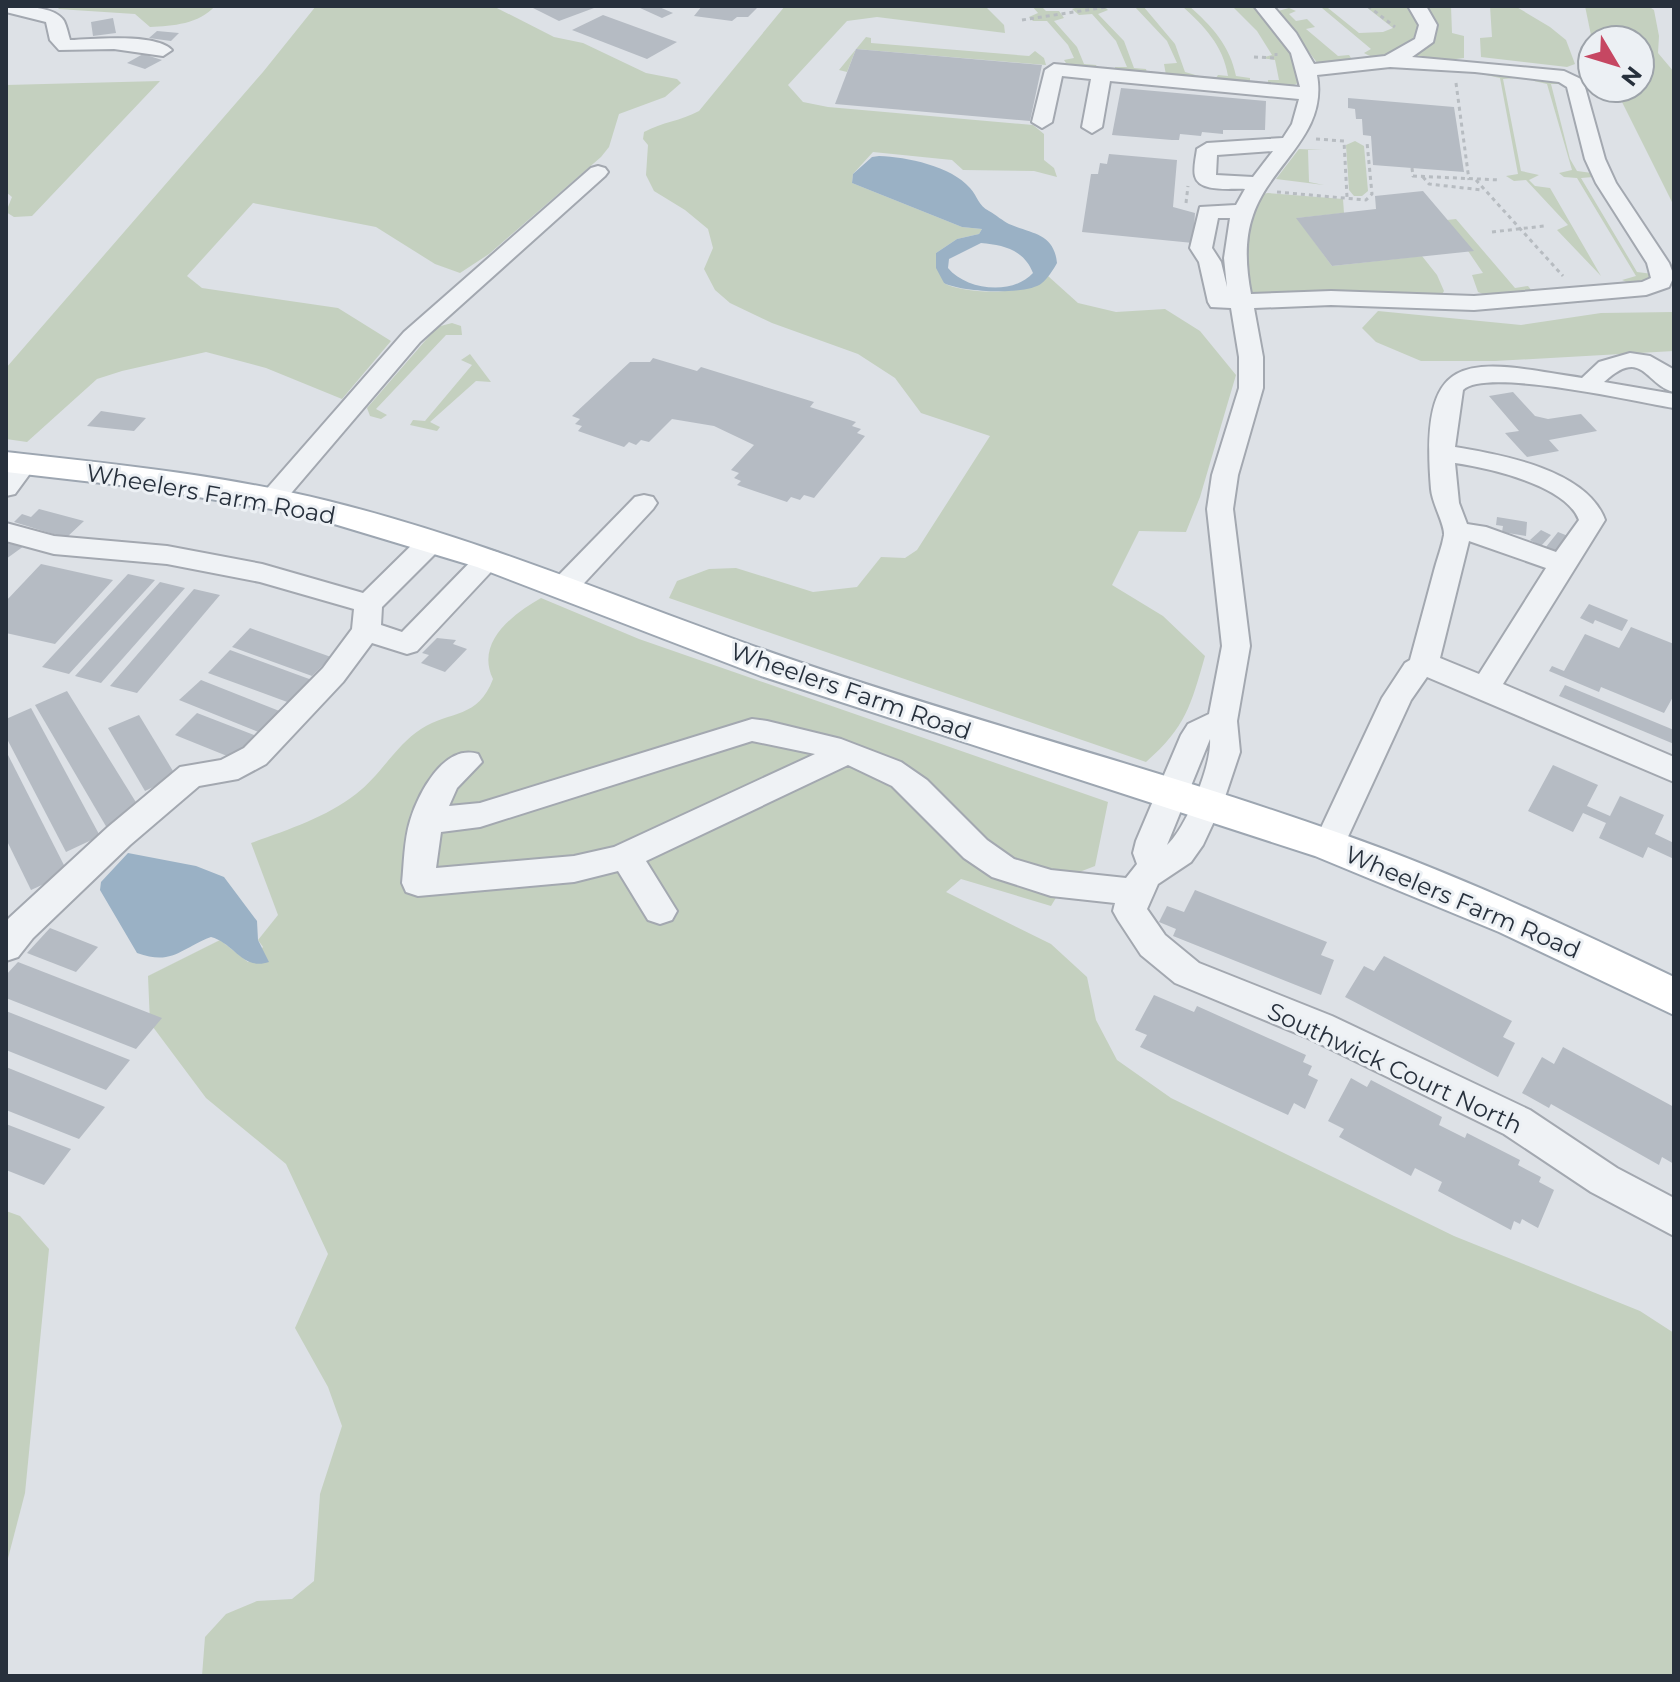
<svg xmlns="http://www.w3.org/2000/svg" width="1680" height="1682" font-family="Montserrat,sans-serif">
	<rect width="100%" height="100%" fill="#dde1e6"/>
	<!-- green -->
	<g fill="#c4d0bf">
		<path d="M61,6H215C199,24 173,26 150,27L135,14L58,9Z"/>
		<path d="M316,6H493L554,37L583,43L646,73L677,79L681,83L665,97L619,114L609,147L601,157L489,254L460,273L435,264L376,227L253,203L187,276L202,288L338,308L391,341L342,399L266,368L206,352L122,371L97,379L27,442L6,439V368L263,72Z"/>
		<path d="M785,6H985L1004,25L1005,33L877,17L847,21L788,85L803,102L828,107L1033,125L1044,134V160L1054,168L1057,177L1034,171L963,170L952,160L873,152L853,174L852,183L962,227L982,229L979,234L957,239L936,253L944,283C965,295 1032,296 1048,276L1078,303L1116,312L1165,309L1200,331L1236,375L1200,497L1186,532L1139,531L1112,585L1163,616L1205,656C1191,705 1186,727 1146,762L669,598L677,581L709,569L736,568L813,592L857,587L881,557L905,558L917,550L990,436L921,413L895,378L858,354L772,323L730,303L715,290L704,269L713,248L708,229L685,210L654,191L646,175L648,145L643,139L644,132C662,122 681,121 699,111Z"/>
		<path d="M1032,6H1041L1046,11H1059L1064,18L1054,21L1077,47L1084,64L1096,65L1098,69L1066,63L1064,60L1074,58L1068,45L1047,21H1033L1029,17L1038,13Z"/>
		<path d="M1082,6H1104L1108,10L1098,14L1124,41L1134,68L1146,69L1147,73L1115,70V67H1127L1116,41L1092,14L1079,15L1072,9Z"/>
		<path d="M1120,6H1143L1175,44L1185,72L1199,76L1166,75L1164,64L1177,63L1167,41L1135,7Z"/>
		<path d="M1182,6H1189C1212,26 1230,46 1236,76L1250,78V82L1216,78L1218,75L1228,76C1223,45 1204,26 1182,6Z"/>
		<path d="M1232,6H1252C1272,25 1301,54 1298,83L1290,87L1268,82V80H1279L1275,60L1261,58L1272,55L1257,31Z"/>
		<path d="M1308,6H1333L1328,8L1359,33L1383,32L1393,28L1365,6H1410L1422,25L1417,41C1401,49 1381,64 1364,53L1371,49L1322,8Z"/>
		<path d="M1424,6H1451L1452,33L1464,36V58L1441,61L1407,57L1423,51L1434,39L1435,24Z"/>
		<path d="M1490,6H1515L1550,27L1566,40L1575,64L1567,67L1481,57L1480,38L1492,37Z"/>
		<path d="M1585,6H1648L1654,10L1659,36L1658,53L1674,72V206L1615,88H1640V40H1592Z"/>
		<path d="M1289,8L1296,11L1289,14L1296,21L1307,19L1315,27L1306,29L1338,56L1349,55L1353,61L1318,64L1278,11Z"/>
		<path d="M866,37L871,38V43L1029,56L1035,51L1044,58L1046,65L856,49L847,72L839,70Z"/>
		<path d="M1492,72L1516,78L1503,79L1521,171L1539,175L1529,180L1535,186L1550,188L1601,276L1557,230L1568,225L1526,180L1514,181L1506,176L1518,174L1500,78L1486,75Z"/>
		<path d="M1534,78H1551L1564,84H1551L1570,159L1577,171L1592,173L1593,177L1581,178L1637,272L1653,274L1652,279L1629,283L1622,280L1636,276L1577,178L1564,177L1559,173L1572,170L1547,84L1534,81Z"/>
		<path d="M160,81L32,216L14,217L6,212L12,197L6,192V85Z"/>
		<path d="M1355,141L1364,146L1368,191L1362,196H1354L1349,190L1346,145Z"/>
		<path d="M1299,149L1323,150H1308L1309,182L1324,185L1276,179Z"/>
		<path d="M1268,193L1343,199L1344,213L1297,218L1332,266L1422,256L1437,275L1444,291L1441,296L1257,295L1250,292C1246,256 1245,227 1262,194Z"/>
		<path d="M1456,219L1515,288L1528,286L1532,291L1488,296L1478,292L1472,275L1483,273L1447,220Z"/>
		<path d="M1378,311L1521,325L1601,313L1674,312V351L1495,361H1421L1376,342L1362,328Z"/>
		<path d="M452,323L461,326L462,335H446L376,409L387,415L381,419L370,416L367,408L437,327Z"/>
		<path d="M470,354L491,382L476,381L430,422L440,427L437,431L410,425L413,420L425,421L472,365L461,360Z"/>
		<path d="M541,598L639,639L1108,802L1095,866L1069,876L1051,906L961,879L946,892L1051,944L1087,977L1096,1020L1117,1060L1171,1098L1454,1236L1640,1311L1674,1333V1676H202L205,1637L226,1614L257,1601L292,1599L314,1581L320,1494L342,1426L328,1387L295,1328L328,1254L286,1164L206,1098L150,1023L148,976L220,940L248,962L263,947L258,940L278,915L251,843C287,830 325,818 356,794C380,776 396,745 421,729C451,710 478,719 493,679C475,642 513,614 541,598Z"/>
		<path d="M6,1211L20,1216L49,1249L25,1493L6,1566Z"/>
	</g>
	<!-- water -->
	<g fill="#9ab1c5" fill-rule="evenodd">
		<path d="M879,156C907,157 951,166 970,188C978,197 978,205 989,211C996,215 1003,221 1009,224C1032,234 1054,233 1057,263C1053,270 1048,278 1042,283C1027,296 960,292 944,283L936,268V253L957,239L979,234L982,229L962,227L852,183L853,174L872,157ZM981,243C1004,245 1024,250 1033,273C1012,296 966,290 948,268L949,259Z"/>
		<path d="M128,853L196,866L224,877L257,921L258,940L269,962C243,971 234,943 211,937C181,948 173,966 137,953L100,890L101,882Z"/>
	</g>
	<!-- building -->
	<g fill="#b5bbc3">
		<path d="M529,6H589L594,8L559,21Z"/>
		<path d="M645,6H657L673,13L662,18L640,8Z"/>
		<path d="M702,6H742L757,8L748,17H737L732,21L694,16Z"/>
		<path d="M603,15L677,42L647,59L572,30Z"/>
		<path d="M113,18L116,33L93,36L91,22Z"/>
		<path d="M157,31L179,33L171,41L149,38Z"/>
		<path d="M856,49L1042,65L1030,121L835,104Z"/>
		<path d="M143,54L162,60L145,69L127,63Z"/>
		<path d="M1121,88L1266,101L1265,130H1223V134L1202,132L1201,136L1180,134L1179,140H1172L1112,135Z"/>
		<path d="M1348,98L1454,107L1464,172L1373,165L1371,136L1363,135L1362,119H1356L1355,109L1348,108Z"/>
		<path d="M1109,154L1177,160L1173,207L1195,213L1193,243L1082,232L1091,174H1098L1100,163L1107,164Z"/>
		<path d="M1423,191L1474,251L1332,266L1296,218L1376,209L1375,196Z"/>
		<path d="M653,358L697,371L701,367L814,402L810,407L856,422L852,426L861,429L857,433L865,436L814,498L804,495L800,500L791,497L787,502L737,485L741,481L734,478L739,473L731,470L754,445L714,426L672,419L649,442L641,440L636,445L629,442L624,447L578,431L582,426L575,424L580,419L572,416L630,362H650Z"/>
		<path d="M1513,392L1535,416L1548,419L1581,414L1597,431L1549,440L1559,451L1527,457L1505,433L1519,431L1489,396Z"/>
		<path d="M101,411L146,418L134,431L87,426Z"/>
		<path d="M39,509L84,521L66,538L14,522L22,514L31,517Z"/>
		<path d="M1497,517L1527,522L1526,536L1502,532L1503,526L1496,525Z"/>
		<path d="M1541,530L1551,535L1541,546L1530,540Z"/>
		<path d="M1558,532L1568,536L1556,551L1546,547Z"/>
		<path d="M6,538L24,546L6,559Z"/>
		<path d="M41,564L113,580L55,644L6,633V601Z"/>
		<path d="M128,574L155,580L69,674L42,667Z"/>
		<path d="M160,582L185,588L101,683L75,676Z"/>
		<path d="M194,589L220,595L137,693L110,686Z"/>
		<path d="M1589,604L1628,620L1622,631L1595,620L1593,624L1580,618Z"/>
		<path d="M1631,627L1674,644V695L1664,713L1601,687L1599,692L1549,671L1552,666L1564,671L1585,634L1619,648Z"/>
		<path d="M250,628L331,657L312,676L232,647Z"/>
		<path d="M437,638L456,640L453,644L467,649L445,672L421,663L429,655L422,653Z"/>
		<path d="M230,650L312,680L290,703L208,673Z"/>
		<path d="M201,680L282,712L261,733L179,700Z"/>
		<path d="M1565,685L1674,730V744L1559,696Z"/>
		<path d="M67,691L142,812L107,828L35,705Z"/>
		<path d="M31,708L100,836L66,852L6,737V719Z"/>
		<path d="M197,713L259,737L237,760L175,735Z"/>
		<path d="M139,715L176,776L145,791L108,728Z"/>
		<path d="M6,751L68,873L31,890L6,839Z"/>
		<path d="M1553,765L1598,785L1587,806L1610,816L1620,796L1664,815L1655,834L1674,843V859L1648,847L1643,858L1599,838L1606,823L1583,813L1573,832L1528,811Z"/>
		<path d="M1195,890L1327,942L1321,955L1334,960L1321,995L1173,936L1176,929L1159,922L1167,906L1184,912Z"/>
		<path d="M50,928L98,947L76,972L27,953Z"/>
		<path d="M1384,956L1512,1021L1503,1037L1515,1043L1498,1077L1345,997L1364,966L1374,971Z"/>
		<path d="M18,962L162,1018L136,1049L6,998V975Z"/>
		<path d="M1154,995L1194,1012L1197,1006L1306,1055L1303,1062L1312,1066L1308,1075L1318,1080L1305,1109L1294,1103L1288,1115L1140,1047L1147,1035L1135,1030Z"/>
		<path d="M6,1011L130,1060L106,1090L6,1050Z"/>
		<path d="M1563,1047L1674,1107V1164L1662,1157L1659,1165L1551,1104L1549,1108L1522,1093L1542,1057L1554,1064Z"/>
		<path d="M6,1067L105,1107L79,1139L6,1110Z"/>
		<path d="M1351,1078L1367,1087L1371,1080L1442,1117L1439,1125L1465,1138L1467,1133L1520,1160L1518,1165L1541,1177L1539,1182L1554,1190L1538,1228L1522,1219L1520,1224L1514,1221L1511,1230L1438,1191L1442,1182L1415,1168L1411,1176L1339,1137L1344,1129L1328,1121Z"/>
		<path d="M6,1124L71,1149L44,1185L6,1170Z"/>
	</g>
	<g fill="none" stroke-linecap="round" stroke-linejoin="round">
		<defs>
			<g id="minor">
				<path d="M6,6C22,6 55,6 64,21C67,27 68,34 70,40C94,39 156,33 172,50L163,56L114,49L59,50L50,40L46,22L6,12Z"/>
				<path d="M1254,6H1273L1296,33L1314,64L1385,56L1415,39L1419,25L1408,6H1426L1437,25L1433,42L1412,57L1564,71L1583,80L1605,159L1616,183L1669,263L1674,276L1669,287L1646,295L1474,310L1331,305L1254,308L1263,357V388L1238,475L1233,509L1250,646L1237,721L1240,752L1224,800L1203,845L1191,862L1158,884L1147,909L1165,935L1199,963L1332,1016L1530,1110L1617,1168L1674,1198V1236L1591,1192L1504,1134L1308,1038L1175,983L1141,955L1118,920L1113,911L1115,903L1051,896L992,877L964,858L892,786L848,765L646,861L677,911L672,920L660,924L648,920L618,871L574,882L418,896L406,892L402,883C404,863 404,840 410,821C418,794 444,743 478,754L482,762L457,788L449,806L480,803L752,719L767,721L841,739L901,762L927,780L987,840L1014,859L1051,870L1126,878L1137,864L1133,853L1136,841L1181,735L1188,724L1209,714L1222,646L1207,509L1212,475L1239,388V357L1231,308L1211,307L1208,302L1199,262L1190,248L1200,207L1236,205L1245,189C1232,188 1199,193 1195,176C1193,169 1196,157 1197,149L1207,143L1283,138L1292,124L1299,99L1110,81L1102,127L1092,133L1082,127L1091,79L1062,76L1052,122L1042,128L1032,122L1045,70L1054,64L1300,87L1291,53ZM1390,67L1475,72L1559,82L1567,87L1585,159L1596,183L1647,263L1651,278L1642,282L1474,296L1331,291L1251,294C1246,268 1244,240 1253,215C1270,164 1328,135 1317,75ZM1273,151L1253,177L1216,175L1217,155ZM1218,218H1230L1224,258L1227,287L1221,262L1212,248ZM1210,739C1212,765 1186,828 1167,845ZM752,741L815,754L614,847L574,856L436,868L441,832L480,827Z"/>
				<path d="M598,166L605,168L608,172L605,176L420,342L281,505L272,507L263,505L259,499L263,493L404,332L591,168Z"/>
				<path d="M1630,353L1650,356L1673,369L1674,392C1645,385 1643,346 1604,382L1674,394V408C1637,402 1486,367 1463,390L1455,447C1503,455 1587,470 1605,520L1503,684L1674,757V782L1427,677L1411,700L1340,854L1329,857L1318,854L1313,845L1382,698L1405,663L1410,660C1418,630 1426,601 1434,571C1437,559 1442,547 1444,535C1445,525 1432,503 1431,489C1419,346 1467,359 1582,378L1599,362ZM1455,463C1489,468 1566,485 1579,520L1556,552L1486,527L1467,524L1459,503ZM1469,541L1546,568L1479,674L1440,658Z"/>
				<path d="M24,456L33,458L37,464L15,494L6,496C6,478 4,461 24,456Z"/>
				<path d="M644,495L653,497L657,503L653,509L574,594L564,596L554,594L550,587L554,580L635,497Z"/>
				<path d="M6,523L54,536L167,546L262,564L363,593L422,535L432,532L442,535L445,541L442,547L382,607L381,625L402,632L479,553L489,550L499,553L503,559L417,651L407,654L372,643L343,682L266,764L238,779L199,786L130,845L33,938L18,957L6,961V922L9,918L108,827L180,767L221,760L244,748L323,668L352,629L354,609L260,582L167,564L54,554L6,541Z"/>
			</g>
			<path id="major" d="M6,452C114,464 223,475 328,501C486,540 634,605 787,658C970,721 1159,769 1342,834C1456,874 1565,925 1674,977V1015L1499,932L1315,856L761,676L477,567L321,520L272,509L137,487L6,472Z"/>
		</defs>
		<!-- minor casing -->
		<use href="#minor" stroke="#a3a8b0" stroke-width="4"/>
		<!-- major casing -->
		<use href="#major" stroke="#9da6b1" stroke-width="4"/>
		<!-- path -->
		<g stroke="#b7bcc1" stroke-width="3" stroke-dasharray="4 4" stroke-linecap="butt">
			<path d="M1368,6L1395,27"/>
			<path d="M1022,20L1113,6"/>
			<path d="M1254,57L1276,58V53"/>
			<path d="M1456,83L1469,180"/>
			<path d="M1316,139L1344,141L1347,197"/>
			<path d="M1412,168L1413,176L1500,180"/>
			<path d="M1423,177L1429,184L1482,190"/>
			<path d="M1476,180L1563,276"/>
			<path d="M1277,192L1366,200L1372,194L1367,142"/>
			<path d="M1186,203L1188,186"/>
			<path d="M1492,232L1544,226"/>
		</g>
		<!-- minor -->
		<use href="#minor" fill="#eff2f5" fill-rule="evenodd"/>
		<!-- major -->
		<use href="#major" fill="#fff" fill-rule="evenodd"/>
	</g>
	<g text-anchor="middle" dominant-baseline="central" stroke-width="6" stroke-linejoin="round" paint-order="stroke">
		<!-- street labels -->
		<g font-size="24" fill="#27303c" stroke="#ecf0f4">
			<text transform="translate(211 494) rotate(10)">Wheelers Farm Road</text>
			<text transform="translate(851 691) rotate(19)">Wheelers Farm Road</text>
			<text transform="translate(1463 902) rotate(23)">Wheelers Farm Road</text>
			<text transform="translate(1395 1068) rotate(25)">Southwick Court North</text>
		</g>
	</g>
	<!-- border -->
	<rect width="1680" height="1682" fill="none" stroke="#27303c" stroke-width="16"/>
	<!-- north arrow -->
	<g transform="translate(1616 64) rotate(128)"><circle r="38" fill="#ecf0f4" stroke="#9da3aa" stroke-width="2"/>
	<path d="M0-6L14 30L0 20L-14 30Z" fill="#c64762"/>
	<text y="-12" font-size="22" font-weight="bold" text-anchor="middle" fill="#27303c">N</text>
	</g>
</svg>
